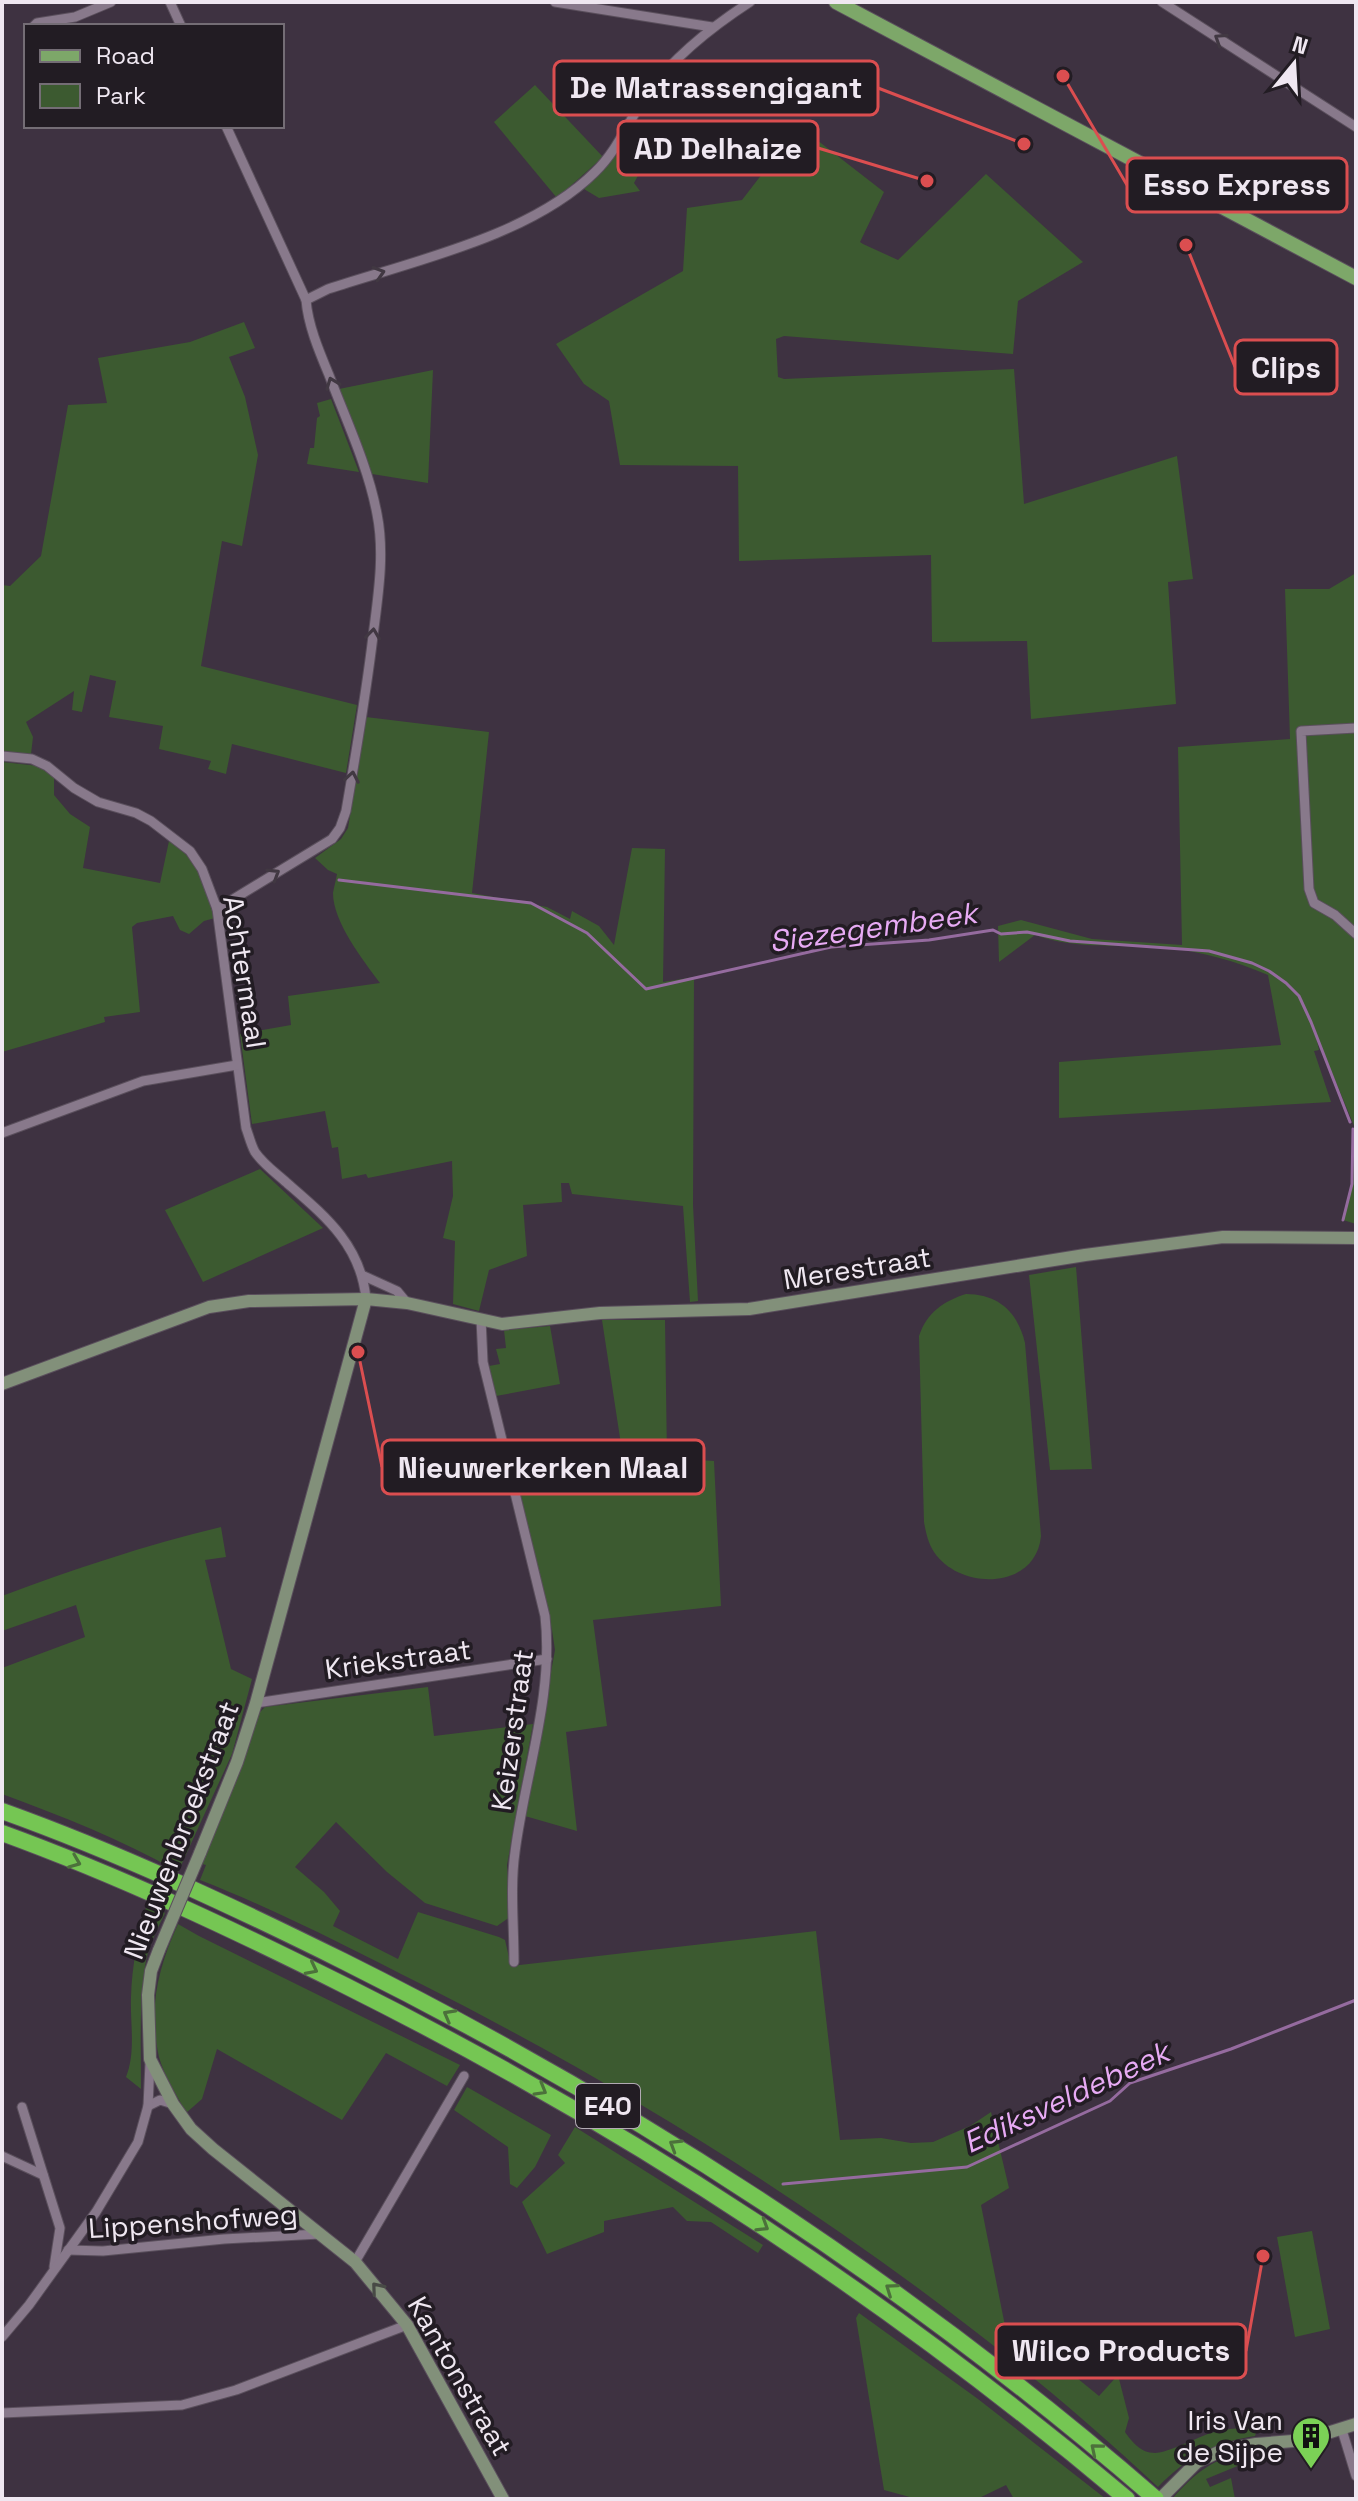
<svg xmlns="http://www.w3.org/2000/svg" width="1358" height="2501" font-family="'Space Grotesk',sans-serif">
	<rect width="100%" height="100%" fill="#3e3241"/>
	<!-- green -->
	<g fill="#3c5a30">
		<path d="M535,85L603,157L557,198L494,122Z"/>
		<path d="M799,126L884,192L860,242L863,244L898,260L986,174L1083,262L1018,301L1013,354L784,336L776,339L778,377L784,379L1014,369L1024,504L1177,456L1193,579L1168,582L1176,704L1031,719L1027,641L932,642L931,555L739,561L738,466L620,465L609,401L584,384L556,344L683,271L687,208L742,200Z"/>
		<path d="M620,146L642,168L634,183L640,191L599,198L584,189L601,172Z"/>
		<path d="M244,322L255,348L229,357L245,397L258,455L242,546L222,541L201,666L357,705L346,773L232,744L226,774L208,769L211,761L159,749L163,726L109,717L116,681L90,675L82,712L72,710L74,691L26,722L33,737L31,754L2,751V585L10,586L41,556L68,405L107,403L98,358L190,342Z"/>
		<path d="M433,370L428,483L372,474L339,389Z"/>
		<path d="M331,399L359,472L307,464L310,448H314L317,418L320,416L317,403Z"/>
		<path d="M1356,573V1224L1343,1220L1352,1184L1355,1128L1315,1032L1319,1050L1314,1051L1331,1102L1059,1118V1062L1281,1045L1268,975C1235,961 1201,951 1165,948C1119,943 1081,951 1035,935L999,962L998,926L1021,920L1092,939L1182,945L1178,747L1290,739L1285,589H1329Z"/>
		<path d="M366,717L489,732L472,893L547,907L570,919L572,911L599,926L614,945L632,848L665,849L663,982L694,977L693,1205L698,1301L690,1302L683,1206L572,1194L569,1183H561L562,1202L523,1205L527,1256L489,1270L479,1311L453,1304L455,1241L443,1238L453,1196L452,1161L368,1178L366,1174L342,1179L338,1147L332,1148L325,1111L252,1124L240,1034L291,1025L288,996L380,983C363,960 333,922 333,893C334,887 336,880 337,874L328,870L315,858L341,839L348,828Z"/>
		<path d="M2,762L39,766L54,777V795L70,814L90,827L83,868L160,883L169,841C198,858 206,888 215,918L204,921L189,934L180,930L173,916L137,923L132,927L140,1012L104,1017L105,1022L2,1052Z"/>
		<path d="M260,1169L323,1228L203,1282L165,1210Z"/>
		<path d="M1076,1267L1092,1469L1050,1470L1029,1275Z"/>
		<path d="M966,1294C999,1294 1018,1313 1025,1343L1041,1536C1036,1590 960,1591 934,1552C928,1543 926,1533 924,1522L919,1336C927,1312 944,1301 966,1294Z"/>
		<path d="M602,1320H665L667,1458L714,1461L721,1606L593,1620L607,1726L566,1732L577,1831L525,1816L555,1650L552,1630L515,1477L624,1464Z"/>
		<path d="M550,1326L560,1384L496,1396L489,1366L500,1364L496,1349L506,1348L504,1330Z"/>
		<path d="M221,1527L226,1557L205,1560L231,1669L252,1679L232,1754L178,1872C122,1839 63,1817 2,1794V1668L85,1637L76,1605L2,1631V1596C74,1569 146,1545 221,1527Z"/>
		<path d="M428,1687L434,1736L533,1724L507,1865L510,1917L497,1926L425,1903L387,1872L336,1822L295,1867L324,1892L340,1911L333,1926L398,1959L418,1912L499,1937L505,1940L511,1966L816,1931L840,2140L881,2138L911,2143L933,2142L970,2126L991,2112L1009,2188L981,2205L1008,2341L1042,2366L1050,2356L1099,2396L1118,2375L1129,2418L1125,2432C1132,2442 1141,2453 1155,2453C1168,2453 1199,2436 1214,2432C1228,2428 1243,2428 1258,2427L1255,2436C1215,2442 1187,2457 1158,2487C946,2288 682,2116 423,1985C350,1948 277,1910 200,1880L206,1865L202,1864L259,1713L265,1707Z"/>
		<path d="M147,1904L165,1913C157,1930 147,1948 145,1967C139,2006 141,2048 141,2089L126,2077C136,2052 130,2023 131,1997C132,1965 138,1935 147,1904Z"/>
		<path d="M178,1924L199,1936L460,2065L447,2086L386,2053L342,2120L217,2049L202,2099L186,2113C177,2095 164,2076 159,2057C148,2008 158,1968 178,1924Z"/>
		<path d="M467,2087L551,2135L535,2167L517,2188L510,2184L508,2147L454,2110Z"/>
		<path d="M575,2127L763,2245L758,2253L711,2222L687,2221L673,2207L604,2221V2232L547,2254L522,2202L565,2163L558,2155Z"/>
		<path d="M1312,2231L1330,2329L1295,2337L1277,2237Z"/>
		<path d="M859,2313L978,2399L1106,2499H1014L1006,2485L977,2499H917L884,2490L856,2318Z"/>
		<path d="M1248,2453L1240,2465L1206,2479L1210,2487L1231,2478L1235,2499L1173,2498C1194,2474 1215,2456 1248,2453Z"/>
	</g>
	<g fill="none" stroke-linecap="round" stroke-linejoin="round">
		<!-- stream -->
		<g stroke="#956b9f" stroke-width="3">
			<path d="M339,880L531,903L587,933L646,989L831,947L929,940L993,930L1001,934L1027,932L1070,941L1209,951L1252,963L1269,971L1286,983L1299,996L1311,1022L1350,1122"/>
			<path d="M1343,1220L1352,1184L1353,1129"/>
			<path d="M783,2184L967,2167L1110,2101L1130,2083L1231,2049L1356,2000"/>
		</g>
		<defs>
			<g id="street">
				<path d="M170,2L181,26"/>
				<path d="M555,2L712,27"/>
				<path d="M1162,2L1356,127"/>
				<path d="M34,26L37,23L75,17L111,2"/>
				<path d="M306,300L328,289C413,261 531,236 595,172C619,149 630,117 649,91C676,55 713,26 750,2"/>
				<path d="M1356,728L1301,731L1309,889L1314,903L1335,915L1356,934"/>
				<path d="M2,756L32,759L47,766L74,788L98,802L136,813L151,821L190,851L202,869L217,909L246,1128C249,1136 251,1145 255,1152C263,1164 276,1173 287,1183C325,1216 361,1245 366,1299"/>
				<path d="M217,909L332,839L340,828L346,811C356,753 366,695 373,636C378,596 385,554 377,514C368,466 346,420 329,375C319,351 308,325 306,300L226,126"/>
				<path d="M2,1133L143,1081L237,1065"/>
				<path d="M364,1276L397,1291L407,1303"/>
				<path d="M481,1319L483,1362L545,1616C554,1695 525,1774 515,1852C510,1887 514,1926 514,1962"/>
				<path d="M256,1703L547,1659"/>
				<path d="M148,2106L160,2100L173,2104"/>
				<path d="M22,2107L60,2228L54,2267"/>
				<path d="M2,2156L43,2175"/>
				<path d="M68,2250L103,2251L224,2239L320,2234"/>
				<path d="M355,2262L464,2076"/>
				<path d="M2,2337L29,2305L96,2212L138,2142L148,2106L150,2063"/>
				<path d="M2,2413L182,2405L236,2390L407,2325"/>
				<path d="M1342,2430L1356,2476"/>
			</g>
			<g id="secondary">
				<path d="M2,1384L209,1307L249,1301L366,1299L407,1303L502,1324L600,1313L749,1309L1085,1255L1223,1237L1356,1238"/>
				<path d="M200,1853L237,1762L256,1703L366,1299"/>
				<path d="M159,1950L151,1971L148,1995L150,2059L173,2104L191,2129L213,2149L355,2262L407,2325L503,2499"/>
				<path d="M1160,2499L1197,2462L1223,2450L1256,2444L1305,2440L1356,2424"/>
			</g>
			<path id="primary" d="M836,2L1356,278"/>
			<g id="highway">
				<path d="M2,1811C119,1853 232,1906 343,1961C636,2107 909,2285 1156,2499"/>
				<path d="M2,1833C120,1876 234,1930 346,1986C626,2126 887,2297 1127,2499"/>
			</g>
		</defs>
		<!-- street casing -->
		<use href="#street" stroke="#5a4f5c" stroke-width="11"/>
		<!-- secondary casing -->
		<use href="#secondary" stroke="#5a4f5c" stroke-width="14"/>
		<!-- primary casing -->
		<use href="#primary" stroke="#5a4f5c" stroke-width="16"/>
		<!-- highway casing -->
		<use href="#highway" stroke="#5a4f5c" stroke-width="18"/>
		<!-- street -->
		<use href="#street" stroke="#88798b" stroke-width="9"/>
		<!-- secondary -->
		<use href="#secondary" stroke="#82907a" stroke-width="12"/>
		<!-- primary -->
		<use href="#primary" stroke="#7da769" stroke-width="14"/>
		<!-- highway -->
		<use href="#highway" stroke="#75c653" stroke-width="16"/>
		<defs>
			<path id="secondary-bridge" d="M159,1950L200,1853"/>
		</defs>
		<!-- secondary-bridge casing -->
		<use href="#secondary-bridge" stroke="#5a4f5c" stroke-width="14" stroke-linecap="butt"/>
		<!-- secondary-bridge -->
		<use href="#secondary-bridge" stroke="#82907a" stroke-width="12"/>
	</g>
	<!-- one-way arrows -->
	<defs><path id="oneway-chevron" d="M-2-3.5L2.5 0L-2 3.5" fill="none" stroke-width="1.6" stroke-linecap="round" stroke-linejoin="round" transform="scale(2)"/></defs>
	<g stroke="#413842">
		<use href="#oneway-chevron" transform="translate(1220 39) rotate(-147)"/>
		<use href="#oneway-chevron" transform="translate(379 273) rotate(-17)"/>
		<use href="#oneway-chevron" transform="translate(332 383) rotate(-111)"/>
		<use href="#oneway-chevron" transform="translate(373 634) rotate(-83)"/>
		<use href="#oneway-chevron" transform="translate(352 777) rotate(-80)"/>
		<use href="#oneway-chevron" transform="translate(274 874) rotate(-32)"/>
	</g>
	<g stroke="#4c713b">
		<use href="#oneway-chevron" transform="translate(75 1862) rotate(22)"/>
		<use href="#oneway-chevron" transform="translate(312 1969) rotate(27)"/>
		<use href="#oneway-chevron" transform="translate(449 2015) rotate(-151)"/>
		<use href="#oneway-chevron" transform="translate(541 2090) rotate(30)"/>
		<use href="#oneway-chevron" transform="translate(675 2145) rotate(-148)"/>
		<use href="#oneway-chevron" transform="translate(763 2226) rotate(32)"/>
		<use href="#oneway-chevron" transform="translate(891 2289) rotate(-145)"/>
		<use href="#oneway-chevron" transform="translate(1096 2449) rotate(-140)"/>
	</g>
	<use stroke="#484a46" href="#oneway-chevron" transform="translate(377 2288) rotate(-130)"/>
	<!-- icons -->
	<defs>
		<symbol id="building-pin" viewBox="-11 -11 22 30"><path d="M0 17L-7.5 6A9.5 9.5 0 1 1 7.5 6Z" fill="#7bd156" stroke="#221c23"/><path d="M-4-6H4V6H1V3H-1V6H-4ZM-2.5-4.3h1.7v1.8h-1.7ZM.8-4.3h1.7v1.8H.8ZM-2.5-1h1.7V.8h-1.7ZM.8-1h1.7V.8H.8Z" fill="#111"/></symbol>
	</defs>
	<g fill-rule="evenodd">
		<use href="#building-pin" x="1289" y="2414" width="44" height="60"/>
	</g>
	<g text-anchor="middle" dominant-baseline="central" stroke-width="7" stroke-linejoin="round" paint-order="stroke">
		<!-- shield labels -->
		<rect fill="#221c23" stroke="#b2aab3" stroke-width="2" x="576" y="2084" width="64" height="44" rx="6"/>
		<g font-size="26" font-weight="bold" fill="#efe7f1">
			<text x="608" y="2106">E40</text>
		</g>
		<!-- street labels -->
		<g font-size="28" fill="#efe7f1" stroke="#221c23">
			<text transform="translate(245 972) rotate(81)">Achtermaal</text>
			<text transform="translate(857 1268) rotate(-9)">Merestraat</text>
			<text transform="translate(398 1659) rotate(-8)">Kriekstraat</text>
			<text transform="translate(512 1730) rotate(-82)">Keizerstraat</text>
			<text transform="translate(181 1830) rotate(-69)">Nieuwenbroekstraat</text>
			<text transform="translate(193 2221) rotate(-4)">Lippenshofweg</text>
			<text transform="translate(460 2376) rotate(60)">Kantonstraat</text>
		</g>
		<!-- poi labels -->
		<g font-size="28" fill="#efe7f1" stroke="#221c23" text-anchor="end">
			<text x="1283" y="2420">Iris Van<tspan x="1283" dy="32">de Sijpe</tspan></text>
		</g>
		<!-- water labels -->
		<g font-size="30" font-style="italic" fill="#e7aaf4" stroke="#221c23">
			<text transform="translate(873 927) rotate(-8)">Siezegembeek</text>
			<text transform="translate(1066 2097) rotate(-25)">Ediksveldebeek</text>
		</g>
	</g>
	<!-- callouts -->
	<path fill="none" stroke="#db4e50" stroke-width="3" d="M1024 144L878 88M927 181L818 148M1063 76L1127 185M1186 245L1235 367M358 1352L382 1467M1263 2256L1246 2351"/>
	<g fill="#db4e50" stroke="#221c23" stroke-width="3">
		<circle cx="1024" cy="144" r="8"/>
		<circle cx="927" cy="181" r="8"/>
		<circle cx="1063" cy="76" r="8"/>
		<circle cx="1186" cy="245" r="8"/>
		<circle cx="358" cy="1352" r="8"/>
		<circle cx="1263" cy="2256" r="8"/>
	</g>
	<g fill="#221c23" stroke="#db4e50" stroke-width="3">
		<rect x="554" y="61" width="324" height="54" rx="8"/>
		<rect x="618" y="121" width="200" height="54" rx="8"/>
		<rect x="1127" y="158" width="220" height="54" rx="8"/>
		<rect x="1235" y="340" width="102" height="54" rx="8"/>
		<rect x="382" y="1440" width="322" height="54" rx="8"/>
		<rect x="996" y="2324" width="250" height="54" rx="8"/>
	</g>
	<g font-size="30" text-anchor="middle" font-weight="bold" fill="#efe7f1">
		<text x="716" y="98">De Matrassengigant</text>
		<text x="718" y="159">AD Delhaize</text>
		<text x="1237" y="195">Esso Express</text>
		<text x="1286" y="378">Clips</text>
		<text x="543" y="1478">Nieuwerkerken Maal</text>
		<text x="1121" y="2361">Wilco Products</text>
	</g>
	<!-- border -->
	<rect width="1358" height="2501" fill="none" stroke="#efe7f1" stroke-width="8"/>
	<!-- legend -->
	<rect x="24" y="24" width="260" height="104" fill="#221c23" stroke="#746d75" stroke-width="2"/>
	<rect x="40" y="50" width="40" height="12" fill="#7da769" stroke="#746d75" stroke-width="2"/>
	<text x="96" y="64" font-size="24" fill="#efe7f1">Road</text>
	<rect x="40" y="84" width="40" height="24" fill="#3c5a30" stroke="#746d75" stroke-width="2"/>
	<text x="96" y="104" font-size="24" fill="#efe7f1">Park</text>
	<!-- north arrow -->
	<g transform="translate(1294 64) rotate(18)" stroke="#221c23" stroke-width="6" paint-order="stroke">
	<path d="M0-6L14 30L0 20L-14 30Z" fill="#efe7f1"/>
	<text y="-12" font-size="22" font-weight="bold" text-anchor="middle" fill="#efe7f1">N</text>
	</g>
</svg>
